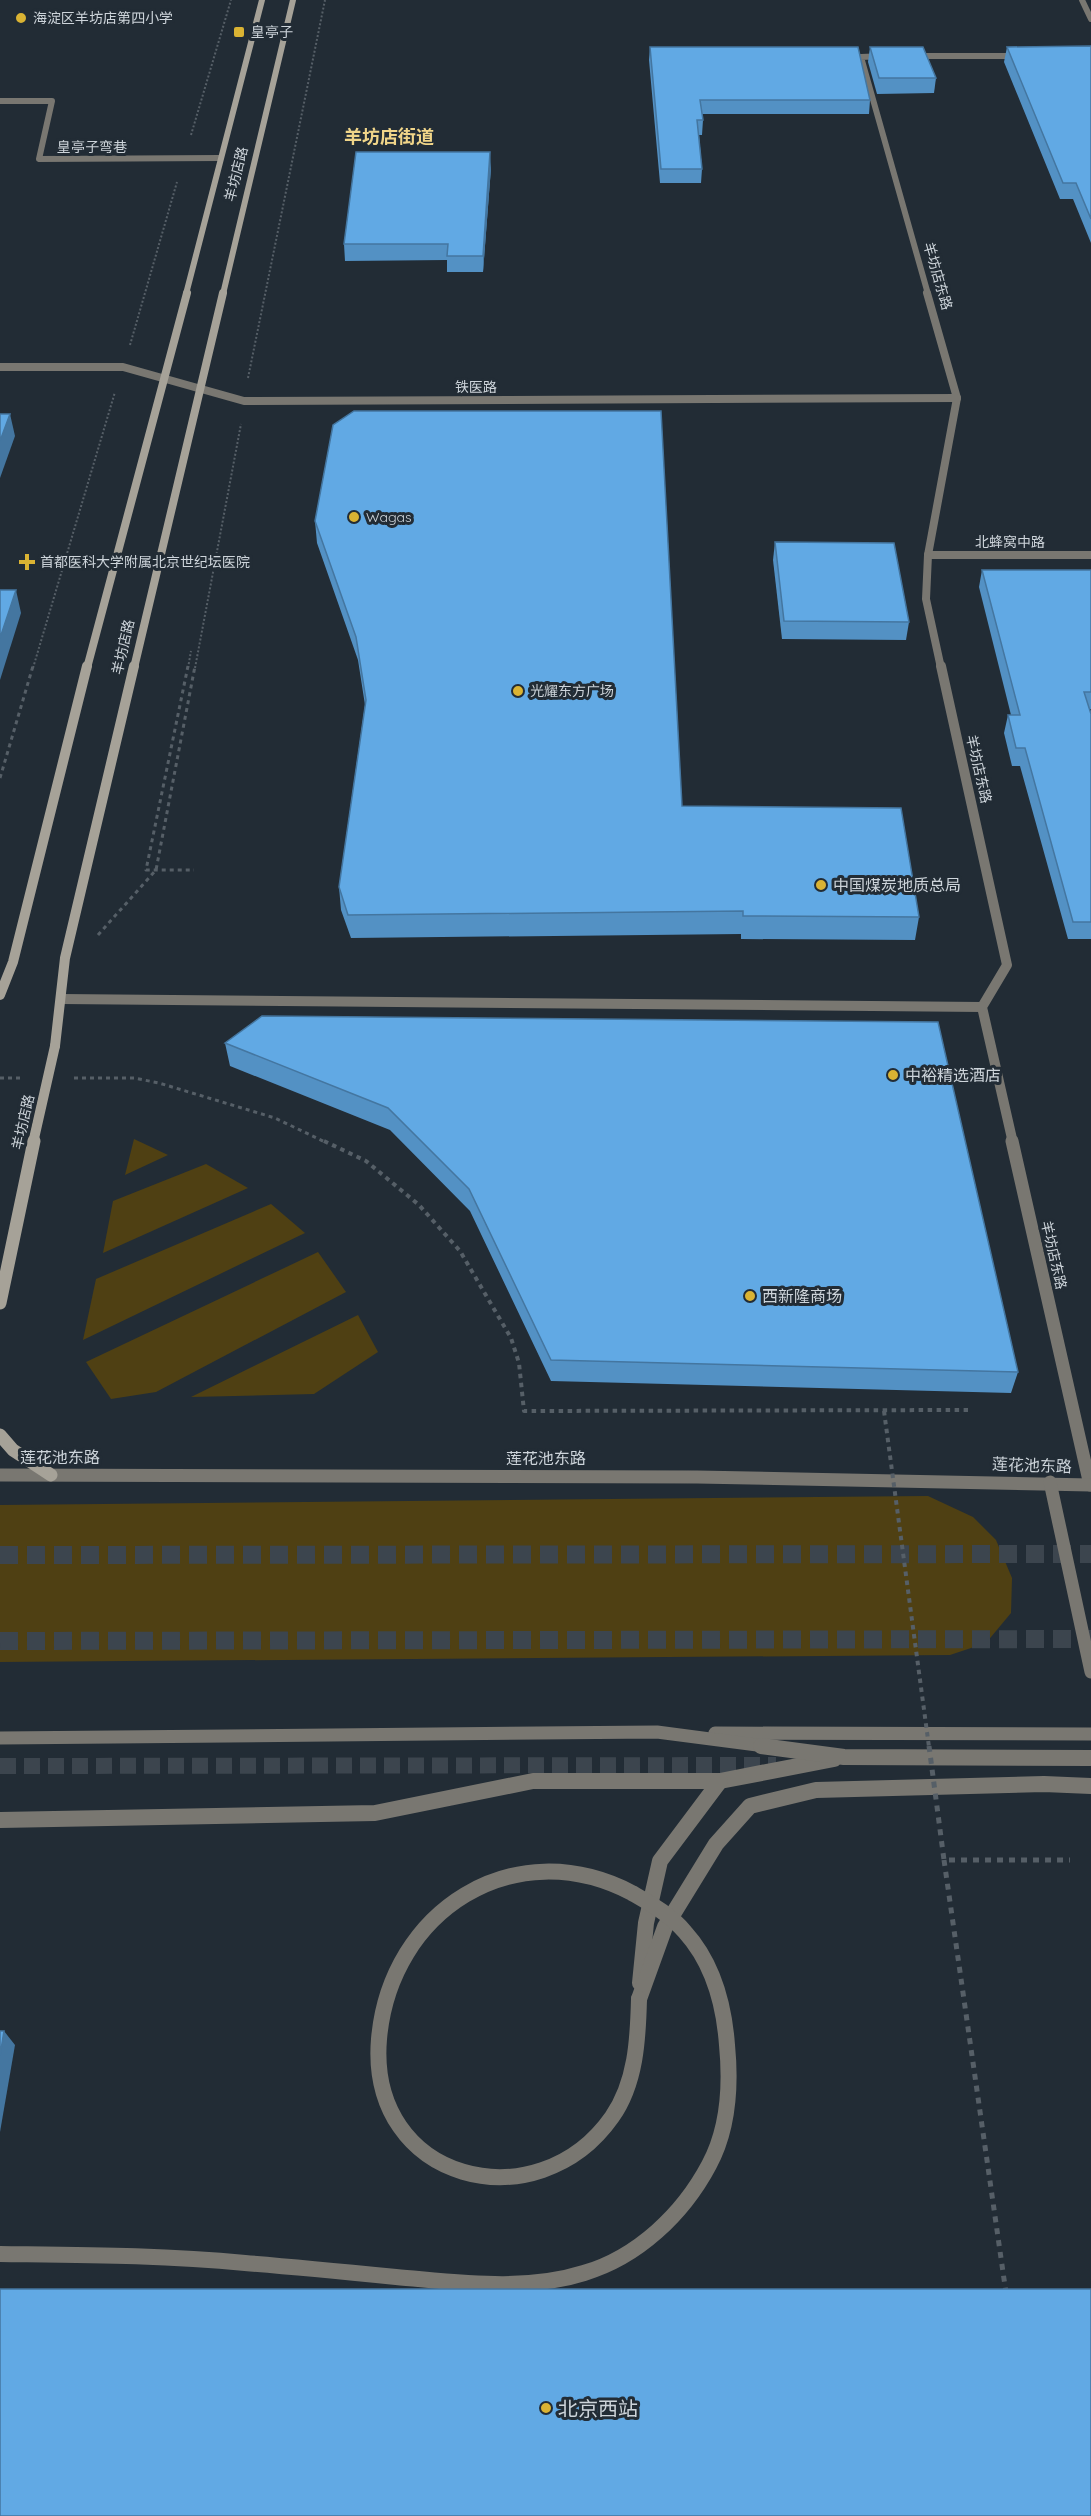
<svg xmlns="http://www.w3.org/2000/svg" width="1091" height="2516" font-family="Quicksand,'Noto Sans SC',sans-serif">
	<rect width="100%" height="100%" fill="#222c35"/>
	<!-- green -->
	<g fill="#4f4013">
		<path d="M134,1139L168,1155L125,1175Z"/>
		<path d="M206,1164L248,1188L103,1253L113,1201Z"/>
		<path d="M271,1204L305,1233L83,1340L96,1279Z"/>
		<path d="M318,1252L346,1292L156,1392L111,1399L86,1362Z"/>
		<path d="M358,1315L378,1352L314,1394L191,1397Z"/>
		<path d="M928,1496L973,1517L996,1540L1012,1578L1011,1613L986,1643L950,1655L0,1662V1505Z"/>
	</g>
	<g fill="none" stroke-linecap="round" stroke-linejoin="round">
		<!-- tertiary-tunnel -->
		<path stroke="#3c454e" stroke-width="16" stroke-dasharray="16 8" stroke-linecap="butt" d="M0,1766L776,1765"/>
		<!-- trunk-tunnel -->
		<g stroke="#3c454e" stroke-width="18" stroke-dasharray="18 9" stroke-linecap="butt">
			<path d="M0,1555L1091,1554"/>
			<path d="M0,1641L1091,1639"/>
		</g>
		<!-- path-far3 -->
		<g stroke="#565f67" stroke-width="2" stroke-dasharray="2 2" stroke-linecap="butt">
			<path d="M191,135L231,0"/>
			<path d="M130,345L177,182"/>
			<path d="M248,378L325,0"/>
			<path d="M33,668L115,392"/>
			<path d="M188,668L191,651"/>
			<path d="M195,668L241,424"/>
		</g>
		<!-- path-far2 -->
		<g stroke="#565f67" stroke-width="3" stroke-dasharray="4 4" stroke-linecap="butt">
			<path d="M188,666L146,870H194"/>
			<path d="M0,778L33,666"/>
			<path d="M98,935L156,870L195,666"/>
			<path d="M0,1078H21"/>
			<path d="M74,1078H134L159,1083L275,1118L327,1143"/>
		</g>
		<!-- path-far1 -->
		<path stroke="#565f67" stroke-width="4" stroke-dasharray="4.5 4.5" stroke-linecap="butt" d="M324,1141L366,1161L419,1205L460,1251L511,1338L519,1363L524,1411L968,1410"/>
		<!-- path -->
		<path stroke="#565f67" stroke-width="5" stroke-dasharray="6 6" stroke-linecap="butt" d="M944,1860L1006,2293"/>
		<!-- service -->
		<g stroke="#797771" stroke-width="16">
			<path d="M0,1820L375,1813L533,1781H720L834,1759"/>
			<path d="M640,1983L646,1923L660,1861L720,1781"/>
			<path d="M639,1999L665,1927L716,1844L750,1806L816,1790L1044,1784L1091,1786"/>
		</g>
		<!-- minor-far3 -->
		<g stroke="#797771" stroke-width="6">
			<path d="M1082,0L1091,19"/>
			<path d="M885,56L861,57L928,294"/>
			<path d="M911,56H1020"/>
			<path d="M0,101H52L39,159L220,158"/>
		</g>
		<!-- minor-far2 -->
		<g stroke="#797771" stroke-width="8">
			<path d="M927,293L957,398L928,555L926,599L941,668"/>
			<path d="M0,367H123L244,401L957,398"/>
			<path d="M928,555H1091"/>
		</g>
		<!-- minor-far1 -->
		<g stroke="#797771" stroke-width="10">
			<path d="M941,666L1007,965L982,1007L1013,1143"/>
			<path d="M61,999L982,1007"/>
		</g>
		<!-- minor -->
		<path stroke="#797771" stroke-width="13" d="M1012,1141L1090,1485"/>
		<!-- tertiary-far1 -->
		<g stroke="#797771" stroke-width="13">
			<path d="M0,1475L697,1477L1091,1485"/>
			<path d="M1050,1482L1091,1672"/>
			<path d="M715,1733L1091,1734"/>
			<path d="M0,1738L657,1732L772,1747"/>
		</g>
		<!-- tertiary -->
		<path stroke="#797771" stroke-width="16" d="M761,1746L844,1757L1091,1758"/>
		<!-- secondary-far3 -->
		<g stroke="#a6a298" stroke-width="6">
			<path d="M186,294L262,0"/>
			<path d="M223,294L293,0"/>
		</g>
		<!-- secondary-far2 -->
		<g stroke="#a6a298" stroke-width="8">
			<path d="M87,668L187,293"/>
			<path d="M134,668L223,293"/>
		</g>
		<!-- secondary-far1 -->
		<g stroke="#a6a298" stroke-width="10">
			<path d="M0,995L13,962L87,666"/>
			<path d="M55,1046L65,958L134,666"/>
		</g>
		<!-- secondary -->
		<path stroke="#a6a298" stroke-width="13" d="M0,1435L13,1450L51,1475"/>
		<!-- path-bridge-far1 -->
		<path stroke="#565f67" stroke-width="4" stroke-dasharray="4.5 4.5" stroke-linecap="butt" d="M884,1411L929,1747"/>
		<!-- path-bridge -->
		<path stroke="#565f67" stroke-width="5" stroke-dasharray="6 6" stroke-linecap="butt" d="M929,1746L944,1860H1070"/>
		<!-- service-bridge -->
		<path stroke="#797771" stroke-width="16" d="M0,2254C82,2255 163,2255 245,2263C296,2267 346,2272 396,2277C457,2282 524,2292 584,2273C638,2257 683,2214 709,2165C729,2128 731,2086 727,2045C724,2004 713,1963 685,1932C671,1915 651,1904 632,1893C514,1831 390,1911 379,2039C367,2182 537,2224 612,2117C636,2083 638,2039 639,1999"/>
		<!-- secondary-bridge-far1 -->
		<path stroke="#a6a298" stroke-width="10" d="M33,1143L55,1046"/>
		<!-- secondary-bridge -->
		<path stroke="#a6a298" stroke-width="13" d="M0,1303L34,1141"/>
	</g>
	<!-- wall -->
	<g fill="#5391c4">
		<path d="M1091,46V243L1073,199H1060L1004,62L1007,47Z"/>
		<path d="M650,47L870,100L869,114H702L703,120L702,135H699L702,169L701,183H660L649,60Z"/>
		<path d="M870,47L936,78L934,93L877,94L868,62Z"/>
		<path d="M491,168L483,272H447V260L345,261L344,244Z"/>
		<path d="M315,521L682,806L919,917L915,940L741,939V934L351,938L341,910L339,887L365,705L358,660L317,543Z"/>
		<path d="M775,542L909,622L906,640L782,639L773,560Z"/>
		<path d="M982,570H1091V709H1090L1091,714V939H1068L1020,766H1012L1004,733L1008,715H1011L979,587Z"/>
		<path d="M262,1016L1018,1372L1011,1393L551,1381L470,1211L390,1130L230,1066L225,1043Z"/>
	</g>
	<!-- shaded-wall -->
	<g fill="#4476a0">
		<path d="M490,152L491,168L483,272V256Z"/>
		<path d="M10,414L15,436L0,478V441Z"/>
		<path d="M16,590L21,613L0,680V638Z"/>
		<path d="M4,2031L15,2045L0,2132V2056Z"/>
	</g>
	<!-- building -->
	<g fill="#61a9e4" stroke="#4476a0" stroke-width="1.5">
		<path d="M1091,46V219L1076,183H1063L1007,47Z"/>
		<path d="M650,47H858L870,100H700L703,120H697L702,169H661Z"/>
		<path d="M870,47H923L936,78H879Z"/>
		<path d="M356,152H490L483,256H447L448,244H344Z"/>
		<path d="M354,411H661L682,806L901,808L919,917L743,916V911L348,915L339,887L366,700L356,637L315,521L333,425Z"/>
		<path d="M0,414H10L0,441Z"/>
		<path d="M775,542L894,543L909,622L784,621Z"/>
		<path d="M982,570H1091V692H1084L1091,714V922H1073L1025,748H1016L1008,715H1020Z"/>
		<path d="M0,590H16L0,638Z"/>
		<path d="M262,1016L938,1022L1018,1372L551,1360L469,1189L388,1108L225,1043Z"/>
		<path d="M0,2031H4L0,2056Z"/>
		<rect x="0" y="2289" width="1091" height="227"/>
	</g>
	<!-- markers -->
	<g fill="#dab333" stroke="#222c35" stroke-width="2">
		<circle cx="21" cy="18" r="6"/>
		<rect x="233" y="26" width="12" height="12" rx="3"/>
		<circle cx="354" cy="517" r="6"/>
		<path d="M24 553h6v6h6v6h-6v6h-6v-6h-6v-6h6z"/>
		<circle cx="518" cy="691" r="6"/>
		<circle cx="821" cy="885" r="6"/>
		<circle cx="893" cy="1075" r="6"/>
		<circle cx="750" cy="1296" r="6"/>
		<circle cx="546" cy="2408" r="6"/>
	</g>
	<g text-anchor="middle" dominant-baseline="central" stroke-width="6" stroke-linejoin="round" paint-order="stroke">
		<!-- far-poi labels -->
		<g font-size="14" fill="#cdd4da" stroke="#222c35" text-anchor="start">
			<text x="33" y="18">海淀区羊坊店第四小学</text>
			<text x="251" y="32">皇亭子</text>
			<text x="366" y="517">Wagas</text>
			<text x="40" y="562">首都医科大学附属北京世纪坛医院</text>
			<text x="530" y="691">光耀东方广场</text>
		</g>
		<!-- far-street labels -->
		<g font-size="14" fill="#cdd4da" stroke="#222c35">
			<text x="92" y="147">皇亭子弯巷</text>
			<text transform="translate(236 174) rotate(-76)">羊坊店路</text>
			<text transform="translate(938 276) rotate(74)">羊坊店东路</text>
			<text x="476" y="387">铁医路</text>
			<text x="1010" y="542">北蜂窝中路</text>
			<text transform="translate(123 647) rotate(-77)">羊坊店路</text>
			<text transform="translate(979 769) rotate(77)">羊坊店东路</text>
			<text transform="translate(23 1122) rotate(-77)">羊坊店路</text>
			<text transform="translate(1054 1255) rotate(77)">羊坊店东路</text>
		</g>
		<!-- poi labels -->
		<g font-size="16" fill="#cdd4da" stroke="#222c35" text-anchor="start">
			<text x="833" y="885">中国煤炭地质总局</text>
			<text x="905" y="1075">中裕精选酒店</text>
			<text x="762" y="1296">西新隆商场</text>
		</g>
		<!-- street labels -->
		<g font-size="16" fill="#cdd4da" stroke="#222c35">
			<text x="60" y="1457">莲花池东路</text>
			<text x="546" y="1458">莲花池东路</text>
			<text transform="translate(1032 1465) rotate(2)">莲花池东路</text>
		</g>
		<!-- far-district labels -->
		<g font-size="18" font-weight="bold" fill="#f0d589" stroke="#222c35">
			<text x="389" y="136">羊坊店街道</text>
		</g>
		<!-- near-poi labels -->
		<g font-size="20" fill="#cdd4da" stroke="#222c35" text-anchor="start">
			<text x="558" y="2408">北京西站</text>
		</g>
	</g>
</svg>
